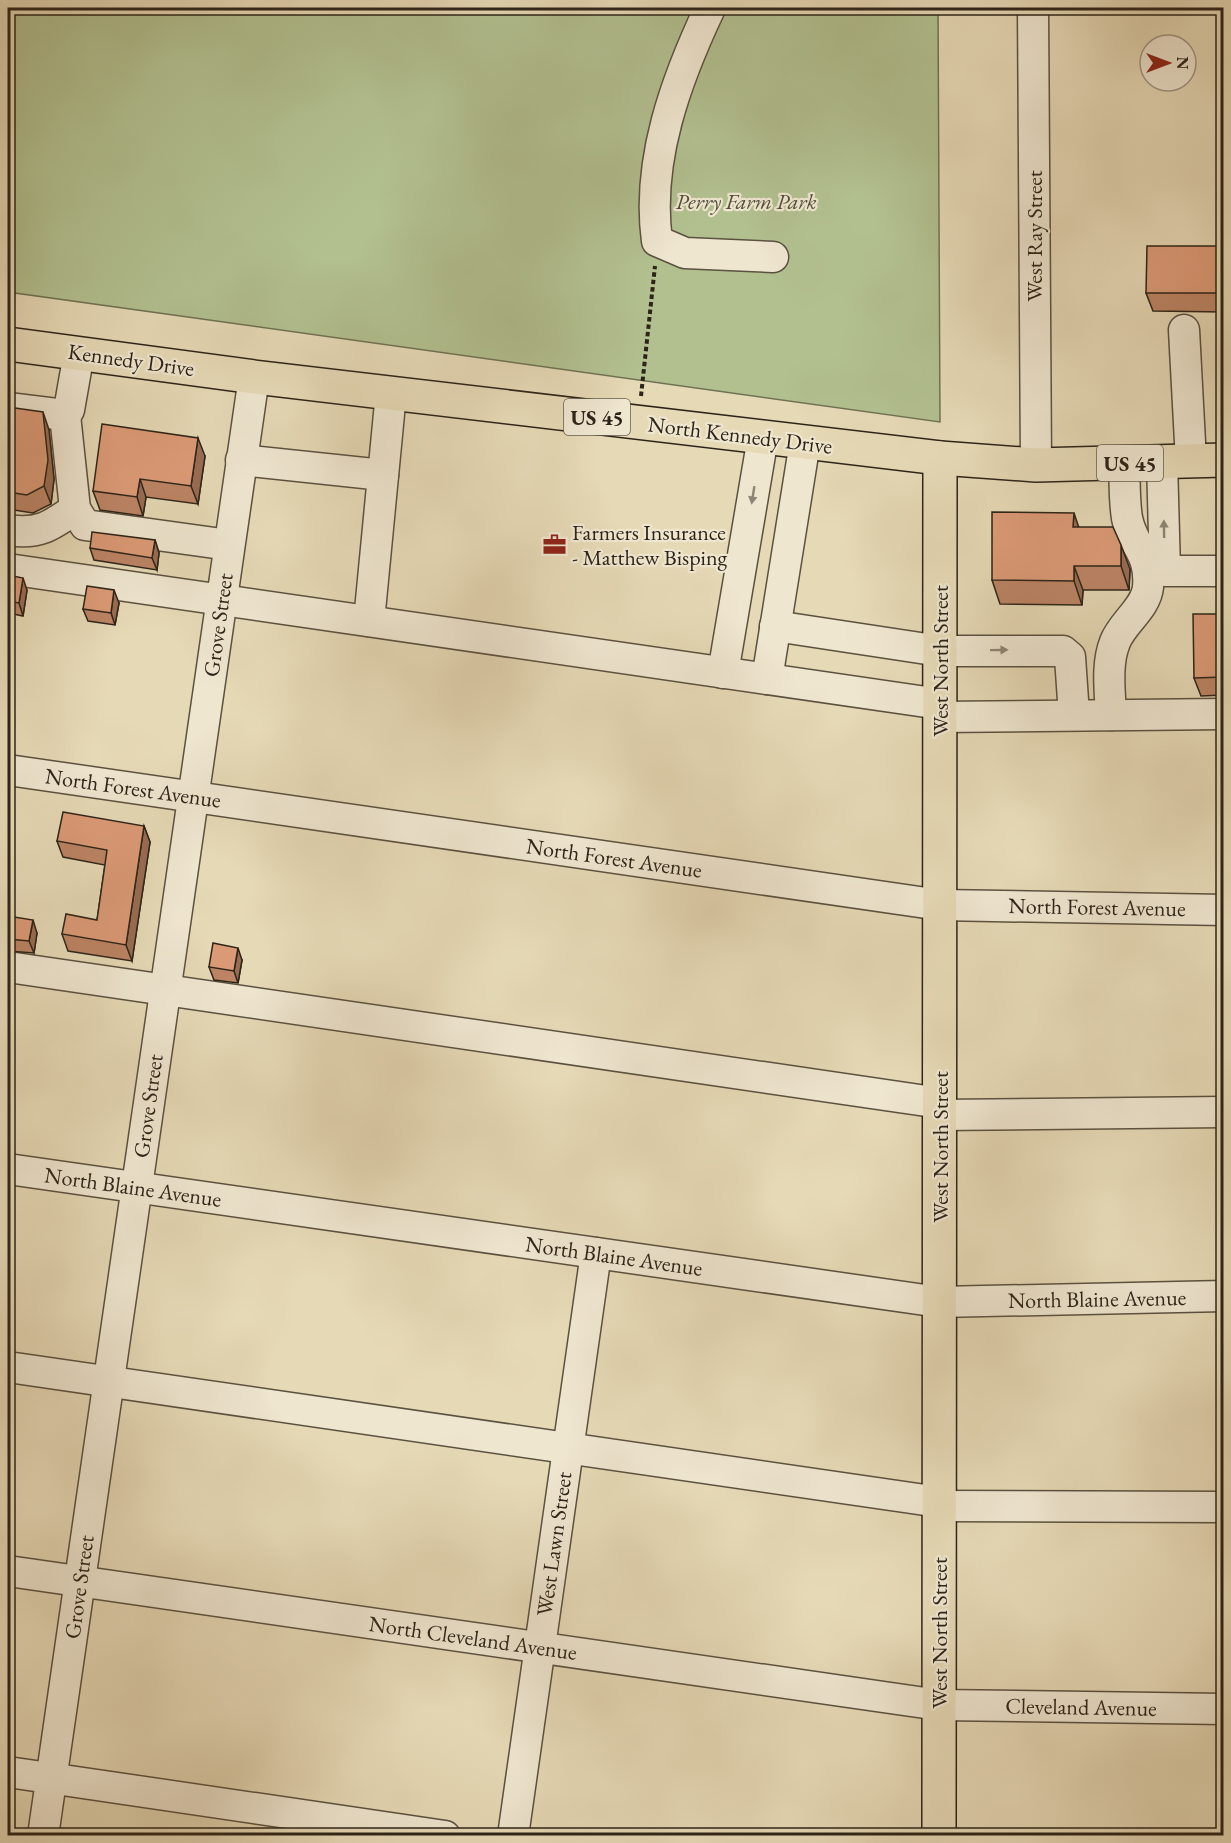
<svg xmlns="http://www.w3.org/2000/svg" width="1231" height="1843" font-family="'EB Garamond',serif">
	<rect width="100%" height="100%" fill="#e6d9b6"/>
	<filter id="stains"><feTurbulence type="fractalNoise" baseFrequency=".00333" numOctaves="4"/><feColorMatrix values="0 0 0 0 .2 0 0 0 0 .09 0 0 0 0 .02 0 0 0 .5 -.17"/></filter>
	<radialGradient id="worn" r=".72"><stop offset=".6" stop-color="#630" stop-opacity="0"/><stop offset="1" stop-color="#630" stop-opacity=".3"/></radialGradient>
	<!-- green -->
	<path fill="#b2c090" stroke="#707254" stroke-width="1.5" d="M8,8H938L940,422L8,292Z"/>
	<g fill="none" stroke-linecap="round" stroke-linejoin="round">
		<defs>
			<g id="minor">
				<path d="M710,8C676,80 646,161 657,241L685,253L773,257"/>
				<path d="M1033,8L1036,465"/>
				<path d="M1184,330L1191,461"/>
				<path d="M8,408L65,415L69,410L79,353"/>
				<path d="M65,415L75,509L85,525L229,545"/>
				<path d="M241,460L383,475"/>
				<path d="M1162,461L1165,571H1224"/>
				<path d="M8,530C38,535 51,526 75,509"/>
				<path d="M8,569L940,704"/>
				<path d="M369,621L391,393"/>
				<path d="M775,626L940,651H1063L1070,657L1074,715"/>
				<path d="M723,673L763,437"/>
				<path d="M767,679L805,442"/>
				<path d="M1111,715C1110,692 1106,664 1115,642C1122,623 1146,608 1148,587C1151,552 1132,546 1127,518C1124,500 1125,481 1124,463"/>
				<path d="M940,717L1224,714"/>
				<path d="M8,770L940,905L1224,910"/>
				<path d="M8,967L940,1103"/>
				<path d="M940,1115L1224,1112"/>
				<path d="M8,1169L939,1302L1224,1296"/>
				<path d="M8,1367L939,1502"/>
				<path d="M939,1506L1224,1507"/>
				<path d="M8,1571L939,1705L1224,1709"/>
				<path d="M8,1772L445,1836"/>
				<path d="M43,1836L254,377"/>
				<path d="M513,1836L596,1253"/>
			</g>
			<g id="major">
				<path d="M8,344L254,377L940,458L1036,465L1224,460"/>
				<path d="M939,1836L940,458"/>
			</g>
		</defs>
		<!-- minor casing -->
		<use href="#minor" stroke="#5b5140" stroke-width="33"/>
		<!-- major casing -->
		<use href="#major" stroke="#2d2419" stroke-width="36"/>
		<!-- path -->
		<path stroke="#2d2419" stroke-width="4" stroke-dasharray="4.5 3" stroke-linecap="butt" d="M641,396L655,266"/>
		<!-- minor -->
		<use href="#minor" stroke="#efe6d0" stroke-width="30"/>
		<!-- major -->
		<use href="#major" stroke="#e6d9b6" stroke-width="33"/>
	</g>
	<!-- wall -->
	<g fill="#bc8465" stroke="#2d2419" stroke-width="1.5">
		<path d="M1218,246L1224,261V312L1153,311L1146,293Z"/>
		<path d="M8,407L49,430L54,479L51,504L33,513L8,509Z"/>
		<path d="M205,456L198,504L146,497L143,516L100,510L93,491Z"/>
		<path d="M1079,527L1130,569L1129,590H1083L1082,605L1000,604L992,580Z"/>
		<path d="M155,540L159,553L157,570L94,560L90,548Z"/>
		<path d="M8,575L27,590L23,616L8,613Z"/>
		<path d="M119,603L115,625L88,621L83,609Z"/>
		<path d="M1224,614V695L1201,696L1194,678Z"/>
		<path d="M144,826L150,842L132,961L68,951L62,934L97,920L105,865L63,857L57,841Z"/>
		<path d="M8,916L37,933L34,953L8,951Z"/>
		<path d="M242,960L238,983L214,980L209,967Z"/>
	</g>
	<!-- shaded-wall -->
	<g fill="#996c53" stroke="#2d2419" stroke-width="1.5">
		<path d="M1218,246L1224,261V309L1218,293Z"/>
		<path d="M43,412L49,430L54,479L51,504L44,486Z"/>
		<path d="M198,438L205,456L198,504L191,486Z"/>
		<path d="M140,479L146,497L143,516L137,497Z"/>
		<path d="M1074,513L1082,537L1073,527Z"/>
		<path d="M155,540L159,553L157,570L152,558Z"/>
		<path d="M1121,545L1130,569L1129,590L1121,566Z"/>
		<path d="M1074,566L1083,590L1082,605L1074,581Z"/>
		<path d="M23,578L27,590L23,616L19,603Z"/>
		<path d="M114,590L119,603L115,625L111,613Z"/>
		<path d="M144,826L150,842L132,961L126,945Z"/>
		<path d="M33,920L37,933L34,953L29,941Z"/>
		<path d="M238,948L242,960L238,983L234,971Z"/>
	</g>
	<!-- building -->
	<g fill="#db9a76" stroke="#2d2419" stroke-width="1.5">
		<path d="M1147,246H1218V293H1146Z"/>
		<path d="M8,407L43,412L48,460L44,486L27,495L8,492Z"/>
		<path d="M102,424L198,438L191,486L140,479L137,497L93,491Z"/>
		<path d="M992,512L1074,513L1073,527H1113L1121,545V566H1074V581L992,580Z"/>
		<path d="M92,532L155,540L152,558L90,548Z"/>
		<path d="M8,575L23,578L19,603L8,601Z"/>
		<path d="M87,586L114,590L111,613L83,609Z"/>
		<path d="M1193,614H1224V677L1194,678Z"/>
		<path d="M63,812L144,826L126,945L62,934L66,914L97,920L107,850L57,841Z"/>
		<path d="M8,916L33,920L29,941L8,939Z"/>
		<path d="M213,943L238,948L234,971L209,967Z"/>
	</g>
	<!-- one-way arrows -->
	<defs><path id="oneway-solid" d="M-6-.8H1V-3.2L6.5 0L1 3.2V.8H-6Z" transform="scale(1.5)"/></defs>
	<g fill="#8e8574">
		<use href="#oneway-solid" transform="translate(753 495) rotate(99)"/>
		<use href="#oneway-solid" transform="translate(1164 529) rotate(-91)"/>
		<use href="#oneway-solid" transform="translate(999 650) rotate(-1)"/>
	</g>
	<!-- icons -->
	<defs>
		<symbol id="office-bare" viewBox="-9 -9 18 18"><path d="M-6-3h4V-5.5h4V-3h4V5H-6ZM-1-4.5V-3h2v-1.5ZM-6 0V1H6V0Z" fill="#8f2418" stroke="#efe6d0" stroke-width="2.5" paint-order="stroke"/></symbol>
	</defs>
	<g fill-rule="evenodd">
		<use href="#office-bare" x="538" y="528" width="33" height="33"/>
	</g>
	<g text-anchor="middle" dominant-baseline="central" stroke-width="4.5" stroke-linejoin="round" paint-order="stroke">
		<!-- shield labels -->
		<g fill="#efe6d0" stroke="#675e50" stroke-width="1.5">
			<rect x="564" y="399" width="66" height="36" rx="4.5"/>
			<rect x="1097" y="445" width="66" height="36" rx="4.5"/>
		</g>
		<g font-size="21" font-weight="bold" fill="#2d2419">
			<text x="597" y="417">US 45</text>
			<text x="1130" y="463">US 45</text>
		</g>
		<!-- park labels -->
		<g font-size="22" font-style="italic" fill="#4e4b37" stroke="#efe6d0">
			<text x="746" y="201">Perry Farm Park</text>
		</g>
		<!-- street labels -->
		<g font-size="22" fill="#2d2419" stroke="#efe6d0">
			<text transform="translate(1034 236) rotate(-90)">West Ray Street</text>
			<text transform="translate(131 360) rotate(8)">Kennedy Drive</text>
			<text transform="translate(740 435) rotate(7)">North Kennedy Drive</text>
			<text transform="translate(218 625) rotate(-82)">Grove Street</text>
			<text transform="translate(940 661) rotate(-90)">West North Street</text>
			<text transform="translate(133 788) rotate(8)">North Forest Avenue</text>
			<text transform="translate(614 858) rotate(8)">North Forest Avenue</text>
			<text transform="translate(1097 907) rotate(1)">North Forest Avenue</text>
			<text transform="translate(148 1106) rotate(-82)">Grove Street</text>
			<text transform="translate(940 1147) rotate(-90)">West North Street</text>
			<text transform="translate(133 1187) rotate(8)">North Blaine Avenue</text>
			<text transform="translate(614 1256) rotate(8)">North Blaine Avenue</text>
			<text transform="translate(1097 1299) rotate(-1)">North Blaine Avenue</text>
			<text transform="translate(554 1544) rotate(-82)">West Lawn Street</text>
			<text transform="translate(79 1587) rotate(-82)">Grove Street</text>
			<text transform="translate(939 1633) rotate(-90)">West North Street</text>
			<text transform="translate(473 1638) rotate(8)">North Cleveland Avenue</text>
			<text transform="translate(1081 1707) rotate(1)">Cleveland Avenue</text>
		</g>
		<!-- poi labels -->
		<g font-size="22" fill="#2d2419" stroke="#efe6d0" text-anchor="start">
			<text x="572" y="532">Farmers Insurance<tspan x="572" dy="25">- Matthew Bisping</tspan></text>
		</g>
	</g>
	<!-- margin -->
	<rect width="1231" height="1843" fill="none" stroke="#e6d9b6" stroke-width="30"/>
	<rect x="9" y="9" width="1213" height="1825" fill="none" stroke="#2d2419" stroke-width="3"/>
	<rect x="15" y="15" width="1201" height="1813" fill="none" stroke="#2d2419" stroke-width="1.5"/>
	<!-- north arrow -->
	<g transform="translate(1168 63) rotate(90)"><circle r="28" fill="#efe6d0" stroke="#a19887" stroke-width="1.5"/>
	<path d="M0-4.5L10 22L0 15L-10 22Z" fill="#8f2418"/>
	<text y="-9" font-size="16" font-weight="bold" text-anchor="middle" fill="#2d2419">N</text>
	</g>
	<rect width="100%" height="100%" filter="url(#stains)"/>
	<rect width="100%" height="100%" fill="url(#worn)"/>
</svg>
